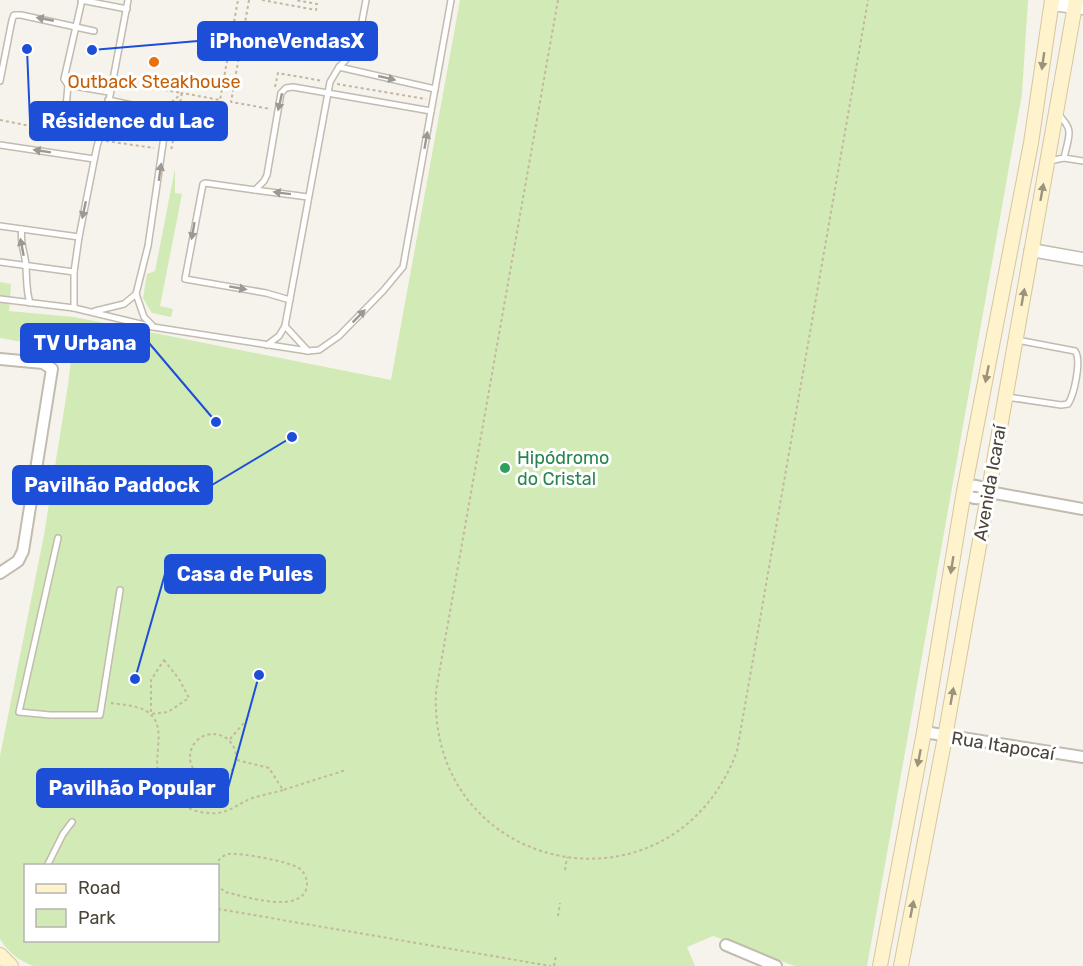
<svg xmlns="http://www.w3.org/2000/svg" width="1083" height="966" font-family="Rubik,sans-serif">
	<rect width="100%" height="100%" fill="#f6f3ec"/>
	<!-- green -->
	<g fill="#d2eab5" fill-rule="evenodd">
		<path d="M460,0H1028L1022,94L867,966H795L713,936L687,947L695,966H34C19,961 8,952 0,939V756L44,535L68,385L72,351L0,338V282L11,284L9,311L74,317L391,380ZM26,866H218V940H26Z"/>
		<path d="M175,169V193L182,194L160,306L173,309L171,317L152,313L143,298L147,274L155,271Z"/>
	</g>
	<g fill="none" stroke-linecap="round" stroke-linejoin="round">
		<defs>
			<g id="service">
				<path d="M81,0L127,9"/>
				<path d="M82,0L64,79L68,85L66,108L74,112L105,117"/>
				<path d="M339,67L435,89"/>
				<path d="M0,81L12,20L14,15H21L94,31"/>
				<path d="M68,85L109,92"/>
				<path d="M108,100L160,111L165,116L166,123L148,246L136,294L144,317L152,325"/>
				<path d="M0,145L94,159"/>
				<path d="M1064,158L1083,161"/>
				<path d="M1049,161L1064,158C1069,134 1075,131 1057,113"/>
				<path d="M255,190L308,197"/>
				<path d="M0,226L79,237"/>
				<path d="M22,229C19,243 26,254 26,268C27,281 26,290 30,303"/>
				<path d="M0,262L74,272"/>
				<path d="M0,299L74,308L153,327L308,351L319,350L339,336L383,291L403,267L451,0"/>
				<path d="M290,300L266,293L185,279L203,184L205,183L255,190L264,181L267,175L281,93L286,88L293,87L431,111"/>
				<path d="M74,308V272L79,237L97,146L105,122L128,0"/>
				<path d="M95,311L124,304L136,294"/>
				<path d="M285,326L308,351"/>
				<path d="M267,345L279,336L285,326L330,82L339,67L357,48L366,0"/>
				<path d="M1007,397L1061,405L1068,404C1074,395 1082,360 1075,351L1017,340"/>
				<path d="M58,538L19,712L50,715H100L120,590"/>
				<path d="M47,866L63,834L72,822"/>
			</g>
			<g id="minor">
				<path d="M0,359L43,363L52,369L23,551L18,561L0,573"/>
				<path d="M989,492C979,500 973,501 964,491C973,483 979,485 989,492L1083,509"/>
				<path d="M924,732L1083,757"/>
				<path d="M726,945L776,966"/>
			</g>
			<g id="tertiary">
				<path d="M1052,4L1083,8"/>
				<path d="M1031,250L1083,259"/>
			</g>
			<g id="secondary">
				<path d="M0,955L11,966"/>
				<path d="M880,966L924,732L964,491L1031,143L1052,0"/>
				<path d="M901,966L945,737L1076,0"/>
			</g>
		</defs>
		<!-- service casing -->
		<use href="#service" stroke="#c2bbae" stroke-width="8"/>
		<!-- minor casing -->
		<use href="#minor" stroke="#c2bbae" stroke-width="14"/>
		<!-- tertiary casing -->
		<use href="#tertiary" stroke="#c2bbae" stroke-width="15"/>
		<!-- secondary casing -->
		<use href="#secondary" stroke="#d6c79b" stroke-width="16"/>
		<!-- path -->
		<g stroke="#c4b79f" stroke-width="2" stroke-dasharray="3 3" stroke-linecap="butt">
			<path d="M249,0L231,102L271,109"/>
			<path d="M262,0L316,10L317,4L295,0"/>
			<path d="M558,0L436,691C427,876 673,925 737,751L868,0"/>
			<path d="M122,78V83L182,93L171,151"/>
			<path d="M337,84L426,99"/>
			<path d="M275,87L278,73L323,81"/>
			<path d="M167,106L182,93L220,100L238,0"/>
			<path d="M0,120L91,138"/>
			<path d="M106,141L154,148"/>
			<path d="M164,660L179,679L189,698L168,712L151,714V680Z"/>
			<path d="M111,703C123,705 140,705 150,714C166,728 154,753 158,771C161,784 170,793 179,801C189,811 204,814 218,813C231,811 240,803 252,798C262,795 273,793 283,790"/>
			<circle cx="213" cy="757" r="23"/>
			<path d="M230,739L250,716"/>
			<path d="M237,760L269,768L283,790L346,770"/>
			<path d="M182,804L201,777"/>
			<path d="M215,866C218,860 222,856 228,854C238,852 293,862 300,869C305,873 307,879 307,885C304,916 244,896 225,892L218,886"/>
			<path d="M565,870L567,857"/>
			<path d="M218,909L551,966"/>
			<path d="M558,916L560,903"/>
			<path d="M554,966L556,955"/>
		</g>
		<!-- service -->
		<use href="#service" stroke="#fff" stroke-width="5"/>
		<!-- minor -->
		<use href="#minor" stroke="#fff" stroke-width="10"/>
		<!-- tertiary -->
		<use href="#tertiary" stroke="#fff" stroke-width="12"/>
		<!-- secondary -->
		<use href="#secondary" stroke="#fff3cd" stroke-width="14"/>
	</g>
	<!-- one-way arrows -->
	<defs><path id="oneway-solid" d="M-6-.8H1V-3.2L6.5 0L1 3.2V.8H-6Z" transform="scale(1.5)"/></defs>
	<g fill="#9c9892">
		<use href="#oneway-solid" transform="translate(45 19) rotate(-169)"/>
		<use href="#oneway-solid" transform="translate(387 78) rotate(13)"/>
		<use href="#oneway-solid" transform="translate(280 102) rotate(103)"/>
		<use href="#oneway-solid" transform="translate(426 140) rotate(-80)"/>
		<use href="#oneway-solid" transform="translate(42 151) rotate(-171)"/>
		<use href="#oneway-solid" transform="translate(160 172) rotate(-82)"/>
		<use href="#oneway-solid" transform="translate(282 193) rotate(-173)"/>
		<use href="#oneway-solid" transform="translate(84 210) rotate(102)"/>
		<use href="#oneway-solid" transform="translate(193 231) rotate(100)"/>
		<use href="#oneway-solid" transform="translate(22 247) rotate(-101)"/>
		<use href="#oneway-solid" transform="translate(238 288) rotate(10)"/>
		<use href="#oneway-solid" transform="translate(359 316) rotate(-45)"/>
	</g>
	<g fill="#9c937c">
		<use href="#oneway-solid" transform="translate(1043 61) rotate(98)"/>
		<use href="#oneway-solid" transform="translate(1042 192) rotate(-80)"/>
		<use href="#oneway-solid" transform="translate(1023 297) rotate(-80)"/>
		<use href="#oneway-solid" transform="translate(987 374) rotate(101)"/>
		<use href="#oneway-solid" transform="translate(952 565) rotate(99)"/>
		<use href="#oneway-solid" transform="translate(952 696) rotate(-80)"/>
		<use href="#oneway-solid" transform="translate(919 758) rotate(101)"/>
		<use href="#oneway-solid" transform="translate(912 909) rotate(-79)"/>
	</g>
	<!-- markers -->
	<circle fill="#e8710a" stroke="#fff" stroke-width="2" cx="154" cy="62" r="6"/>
	<circle fill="#2e9e5b" stroke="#fff" stroke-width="2" cx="505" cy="468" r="6"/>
	<g text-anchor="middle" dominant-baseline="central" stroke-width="6" stroke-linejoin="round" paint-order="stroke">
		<!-- food labels -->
		<g font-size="18" fill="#c56008" stroke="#fff">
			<text x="154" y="82">Outback Steakhouse</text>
		</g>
		<!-- leisure labels -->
		<g font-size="18" fill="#27864d" stroke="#fff" text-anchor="start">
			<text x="517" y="458">Hipódromo<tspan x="517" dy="21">do Cristal</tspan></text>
		</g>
		<!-- street labels -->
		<g font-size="18" fill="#4b4439" stroke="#fff">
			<text transform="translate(990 483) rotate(-80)">Avenida Icaraí</text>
			<text transform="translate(1003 746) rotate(9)">Rua Itapocaí</text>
		</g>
	</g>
	<!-- callouts -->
	<path fill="none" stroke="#1d4ed8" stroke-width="2" d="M92 50L198 41M27 49L30 121M216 422L149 343M292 437L212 485M135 679L165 574M259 675L228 788"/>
	<g fill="#1d4ed8" stroke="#fff" stroke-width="2">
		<circle cx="92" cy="50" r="6"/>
		<circle cx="27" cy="49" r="6"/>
		<circle cx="216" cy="422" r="6"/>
		<circle cx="292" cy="437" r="6"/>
		<circle cx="135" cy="679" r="6"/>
		<circle cx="259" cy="675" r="6"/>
	</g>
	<g fill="#1d4ed8" stroke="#1d4ed8" stroke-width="2">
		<rect x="198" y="22" width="179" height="38" rx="6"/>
		<rect x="30" y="102" width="197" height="38" rx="6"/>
		<rect x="21" y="324" width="128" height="38" rx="6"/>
		<rect x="13" y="466" width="199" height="38" rx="6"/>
		<rect x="165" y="555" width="160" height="38" rx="6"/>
		<rect x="37" y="769" width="191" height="38" rx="6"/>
	</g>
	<g font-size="20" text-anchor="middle" font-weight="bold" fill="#fff">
		<text x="287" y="48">iPhoneVendasX</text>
		<text x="128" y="128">Résidence du Lac</text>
		<text x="85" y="350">TV Urbana</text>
		<text x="112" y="492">Pavilhão Paddock</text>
		<text x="245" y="581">Casa de Pules</text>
		<text x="132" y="795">Pavilhão Popular</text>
	</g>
	<!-- legend -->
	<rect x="24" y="864" width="195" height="78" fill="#ffffff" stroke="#b7b4b0" stroke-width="1.5"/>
	<rect x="36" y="884" width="30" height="9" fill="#fff3cd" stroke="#b7b4b0" stroke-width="1.5"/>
	<text x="78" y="894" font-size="18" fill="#4b4439">Road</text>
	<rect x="36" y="909" width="30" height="18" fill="#d2eab5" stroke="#b7b4b0" stroke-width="1.5"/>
	<text x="78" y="924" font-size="18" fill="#4b4439">Park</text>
</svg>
